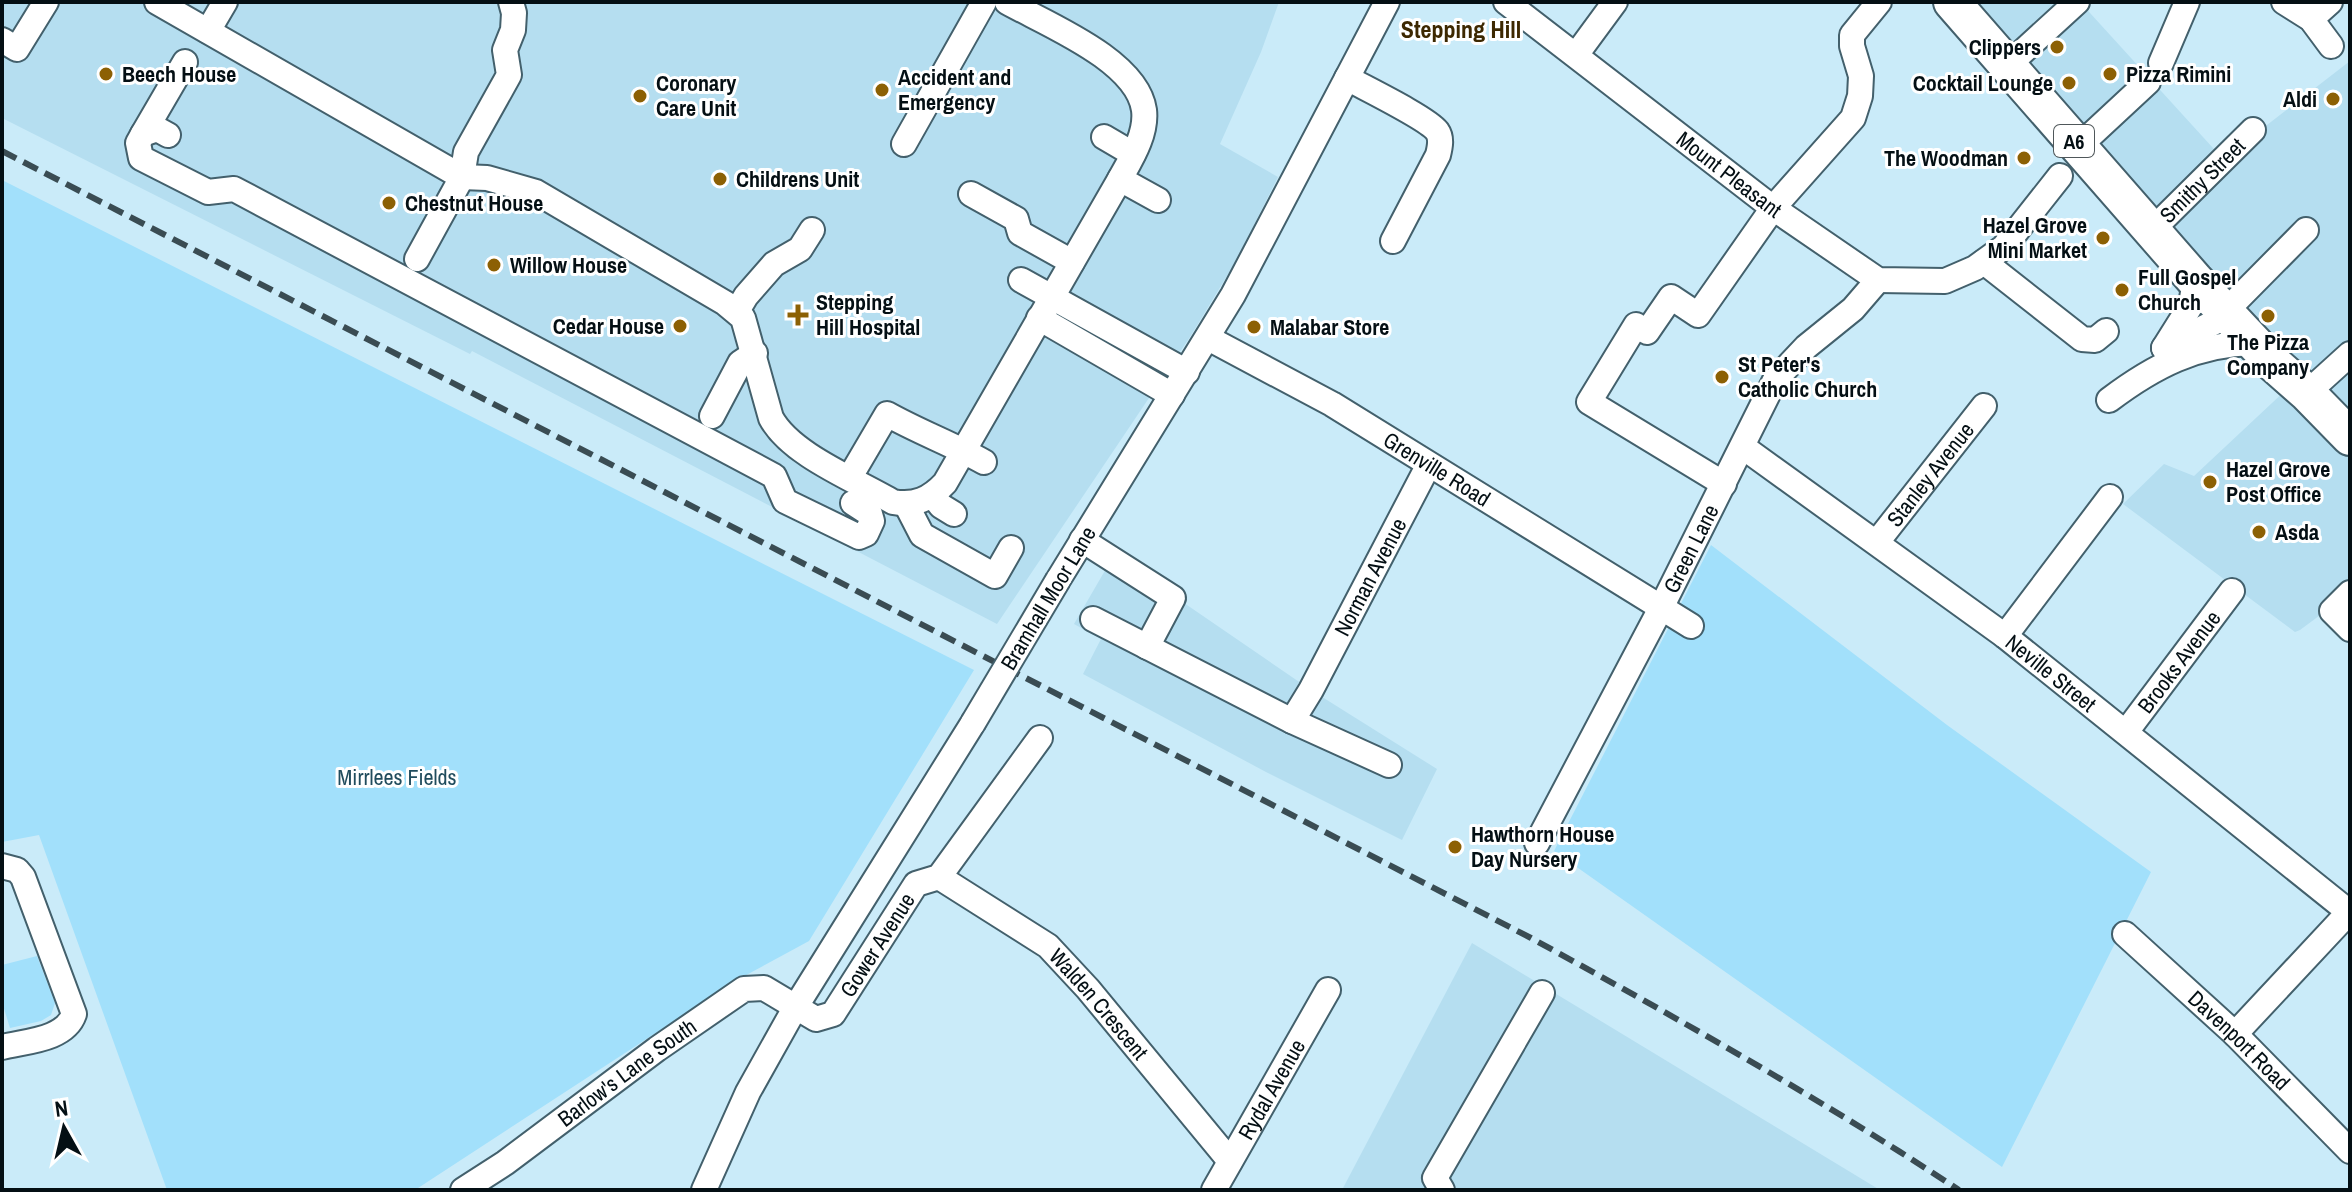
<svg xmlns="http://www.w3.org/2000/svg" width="2352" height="1192" font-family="'Archivo Narrow',sans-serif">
	<rect width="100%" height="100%" fill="#caebf9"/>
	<!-- built -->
	<g fill="#b5def0">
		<path d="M2,2H1279L1261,52L1220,144L1278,177L1236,261L1190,337L997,624L472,351L470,354L2,118Z"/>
		<path d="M1952,2H2080L2223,159L2350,61V593L2300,630L2295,632L2123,504L2164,464L2194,476L2304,373Z"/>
		<path d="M1114,555L1311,690L1437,769L1402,840L1266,772L1083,674L1101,639L1074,624Z"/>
		<path d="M1472,943L1880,1190H1342Z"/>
	</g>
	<!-- green -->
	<g fill="#a2e0fb">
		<path d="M2,180L974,670L809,941L737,980L415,1190H167L39,835L2,842Z"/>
		<path d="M1711,545L1947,725L2151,872L2002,1167L1554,851Z"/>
		<path d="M37,956L55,1003L51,1015L41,1021L10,1028L2,1002V965Z"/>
	</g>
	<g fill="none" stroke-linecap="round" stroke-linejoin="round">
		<defs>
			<g id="minor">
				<path d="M157,2L462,177L487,178L536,192L725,303L743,318L771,418C791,455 856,480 893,502C915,506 930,499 945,483L1120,179C1131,159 1147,134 1144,110C1137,60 1046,24 1007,2"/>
				<path id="s1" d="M1506,2L1773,208L1878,280L1945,281L1975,268L2004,247L2060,176"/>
				<path d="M2284,2L2311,19L2331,46"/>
				<path d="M2311,19L2330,2"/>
				<path d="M208,31L225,2"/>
				<path d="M2,40L17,49L46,2"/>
				<path d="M1576,55L1615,2"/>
				<path d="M2161,63L2187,2"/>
				<path d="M2008,65L2077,2"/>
				<path d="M1347,78C1365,88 1427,118 1437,131C1442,138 1440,147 1438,155L1393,241"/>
				<path d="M143,134L185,62"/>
				<path d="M168,135L157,129L143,134L138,143L141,158L208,192L234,189L774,476L785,501L859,537L866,534L872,521L870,514L853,503"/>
				<path d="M1104,137L1133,154"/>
				<path d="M904,144L984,2"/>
				<path d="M2078,147L2148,82"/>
				<path d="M1120,179L1158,200"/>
				<path d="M971,194L1016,219L1020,233L1072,262"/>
				<path id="s2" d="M2151,231L2253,130"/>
				<path d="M417,259L462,177L466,152L509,75L505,50L513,30L514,13L511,2"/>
				<path d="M1984,262L2082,339L2095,340L2106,331"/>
				<path d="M1021,280L1187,372"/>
				<path d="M737,311L746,296L774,264L800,249L812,230"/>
				<path d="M1039,318L1172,395"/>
				<path id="s3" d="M1208,338L1332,404L1691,626"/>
				<path d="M2164,348L2215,322L2306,230"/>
				<path d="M2164,348L2191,305L2195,280"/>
				<path d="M2307,393L2350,354"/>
				<path d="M2109,400C2154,366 2197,344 2253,343"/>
				<path d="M712,416L740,363L755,353"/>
				<path id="s4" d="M1743,447L2005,636L2349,912"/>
				<path d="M850,477L887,414C919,432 952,444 984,462"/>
				<path d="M1724,484L1589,402L1636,325L1647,332L1671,297L1698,315L1773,208L1853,118L1860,96L1861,76L1852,46V35L1879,2"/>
				<path d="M933,496L941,506L954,514"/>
				<path d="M906,504L922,535L995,576L1011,548"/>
				<path d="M1082,540L1173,598L1147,647"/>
				<path id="s5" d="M1877,542L1984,406"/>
				<path d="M1058,580L1233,295L1387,2"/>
				<path d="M2350,593L2332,611L2350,629"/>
				<path d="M1093,619L1292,721L1389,765"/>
				<path d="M2005,636L2110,497"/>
				<path id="s6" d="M1292,721L1311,690L1428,466"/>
				<path id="s7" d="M2126,732L2232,591"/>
				<path id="s8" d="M1537,843L1661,608L1775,380L1806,347L1853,309L1878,280"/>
				<path d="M2,866L17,870L23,877L74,1014C65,1040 26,1041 2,1047"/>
				<path id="s9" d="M939,877L1048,946L1088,989L1230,1161"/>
				<path id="s10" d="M2125,934L2235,1034L2350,1151"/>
				<path d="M2235,1034L2350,911"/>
				<path id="s11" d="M463,1190L505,1163L657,1049L744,989L764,988L816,1019L833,1014L916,884L939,877L1040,738"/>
				<path d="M704,1190L748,1092L795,1008L973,723"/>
				<path id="s12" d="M1214,1190L1328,990"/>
				<path d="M1442,1190L1435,1178L1542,993"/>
			</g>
			<path id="highway" d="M1952,2L2195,280L2274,364L2307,393L2350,437"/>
		</defs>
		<!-- minor casing -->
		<use href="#minor" stroke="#43606c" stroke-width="28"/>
		<!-- highway casing -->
		<use href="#highway" stroke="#43606c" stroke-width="40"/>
		<!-- minor -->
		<use href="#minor" stroke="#fff" stroke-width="24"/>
		<!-- highway -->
		<use href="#highway" stroke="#fff" stroke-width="36"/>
		<!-- rail -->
		<path stroke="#3a4c53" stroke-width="6" stroke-dasharray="16 8" stroke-linecap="butt" d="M2,151L1531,938C1677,1018 1821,1099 1959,1190"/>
		<defs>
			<path id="minor-bridge" d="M973,723L1058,580"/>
		</defs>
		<!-- minor-bridge casing -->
		<use href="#minor-bridge" stroke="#43606c" stroke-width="28" stroke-linecap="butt"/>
		<!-- minor-bridge -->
		<use href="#minor-bridge" stroke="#fff" stroke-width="24"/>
	</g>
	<!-- markers -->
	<g fill="#8c6004" stroke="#fff" stroke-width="3">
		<circle cx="2057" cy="47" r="8"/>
		<circle cx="106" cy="74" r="8"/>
		<circle cx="2110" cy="74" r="8"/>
		<circle cx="2069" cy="83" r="8"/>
		<circle cx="882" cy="90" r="8"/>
		<circle cx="640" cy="96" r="8"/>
		<circle cx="2333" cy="99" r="8"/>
		<circle cx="2024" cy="158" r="8"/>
		<circle cx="720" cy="179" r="8"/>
		<circle cx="389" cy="203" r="8"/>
		<circle cx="2103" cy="238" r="8"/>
		<circle cx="494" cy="265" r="8"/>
		<circle cx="2122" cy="290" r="8"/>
		<path d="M794 303h8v8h8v8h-8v8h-8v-8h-8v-8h8z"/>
		<circle cx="2268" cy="316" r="8"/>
		<circle cx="680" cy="326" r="8"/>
		<circle cx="1254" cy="327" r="8"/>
		<circle cx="1722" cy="377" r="8"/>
		<circle cx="2210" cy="482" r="8"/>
		<circle cx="2259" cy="532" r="8"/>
		<circle cx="1455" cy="847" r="8"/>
	</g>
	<g text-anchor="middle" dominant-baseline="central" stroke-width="6" stroke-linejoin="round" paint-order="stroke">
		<!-- shield labels -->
		<rect fill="#fff" stroke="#4f575a" stroke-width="2" x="2054" y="125" width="40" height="32" rx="6"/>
		<g font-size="20" font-weight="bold" fill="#040f14">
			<text x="2074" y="141">A6</text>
		</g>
		<!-- poi labels -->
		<g font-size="22" font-weight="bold" fill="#040f14" stroke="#fff" text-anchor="start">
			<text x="2041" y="47" text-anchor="end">Clippers</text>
			<text x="122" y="74">Beech House</text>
			<text x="2126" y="74">Pizza Rimini</text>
			<text x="898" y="77">Accident and<tspan x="898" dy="25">Emergency</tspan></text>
			<text x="656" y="83">Coronary<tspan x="656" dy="25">Care Unit</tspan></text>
			<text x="2053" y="83" text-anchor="end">Cocktail Lounge</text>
			<text x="2317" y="99" text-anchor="end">Aldi</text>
			<text x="2008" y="158" text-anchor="end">The Woodman</text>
			<text x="736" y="179">Childrens Unit</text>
			<text x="405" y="203">Chestnut House</text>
			<text x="2087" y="225" text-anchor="end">Hazel Grove<tspan x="2087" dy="25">Mini Market</tspan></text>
			<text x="510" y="265">Willow House</text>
			<text x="2138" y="277">Full Gospel<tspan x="2138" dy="25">Church</tspan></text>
			<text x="816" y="302">Stepping<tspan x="816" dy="25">Hill Hospital</tspan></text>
			<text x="664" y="326" text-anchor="end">Cedar House</text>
			<text x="1270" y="327">Malabar Store</text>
			<text x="2268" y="342" text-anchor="middle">The Pizza<tspan x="2268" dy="25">Company</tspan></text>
			<text x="1738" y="364">St Peter's<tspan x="1738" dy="25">Catholic Church</tspan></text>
			<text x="2226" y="469">Hazel Grove<tspan x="2226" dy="25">Post Office</tspan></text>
			<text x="2275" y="532">Asda</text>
			<text x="1471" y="834">Hawthorn House<tspan x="1471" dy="25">Day Nursery</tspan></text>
		</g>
		<!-- street labels -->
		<g font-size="22" fill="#040f14" stroke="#fff">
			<text stroke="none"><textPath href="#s1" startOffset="282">Mount Pleasant</textPath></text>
			<text stroke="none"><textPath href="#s2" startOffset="72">Smithy Street</textPath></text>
			<text stroke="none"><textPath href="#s3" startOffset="264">Grenville Road</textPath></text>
			<text stroke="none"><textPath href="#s5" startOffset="86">Stanley Avenue</textPath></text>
			<text stroke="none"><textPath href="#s8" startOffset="332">Green Lane</textPath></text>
			<text stroke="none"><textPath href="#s6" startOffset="164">Norman Avenue</textPath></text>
			<text transform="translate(1048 598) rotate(-59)">Bramhall Moor Lane</text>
			<text stroke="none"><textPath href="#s7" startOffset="88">Brooks Avenue</textPath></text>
			<text stroke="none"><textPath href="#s4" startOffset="382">Neville Street</textPath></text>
			<text stroke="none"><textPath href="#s11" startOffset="526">Gower Avenue</textPath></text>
			<text stroke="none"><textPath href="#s9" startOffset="206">Walden Crescent</textPath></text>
			<text stroke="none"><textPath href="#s10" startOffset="156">Davenport Road</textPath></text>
			<text stroke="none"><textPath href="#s11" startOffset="202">Barlow's Lane South</textPath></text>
			<text stroke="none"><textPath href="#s12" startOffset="116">Rydal Avenue</textPath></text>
		</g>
		<!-- park labels -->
		<g font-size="22" fill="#204c5d" stroke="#fff">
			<text x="397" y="777">Mirrlees Fields</text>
		</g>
		<!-- neighbourhood labels -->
		<g font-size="24" font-weight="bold" fill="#3d2801" stroke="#fff">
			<text x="1461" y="29">Stepping Hill</text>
		</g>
	</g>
	<!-- border -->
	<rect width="2352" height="1192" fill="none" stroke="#040f14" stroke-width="8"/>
	<!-- north arrow -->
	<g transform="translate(64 1128) rotate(352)" stroke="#ffffff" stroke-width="6" paint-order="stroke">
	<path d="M0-6L14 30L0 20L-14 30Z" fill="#040f14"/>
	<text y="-12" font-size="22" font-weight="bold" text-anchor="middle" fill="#040f14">N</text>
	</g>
</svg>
